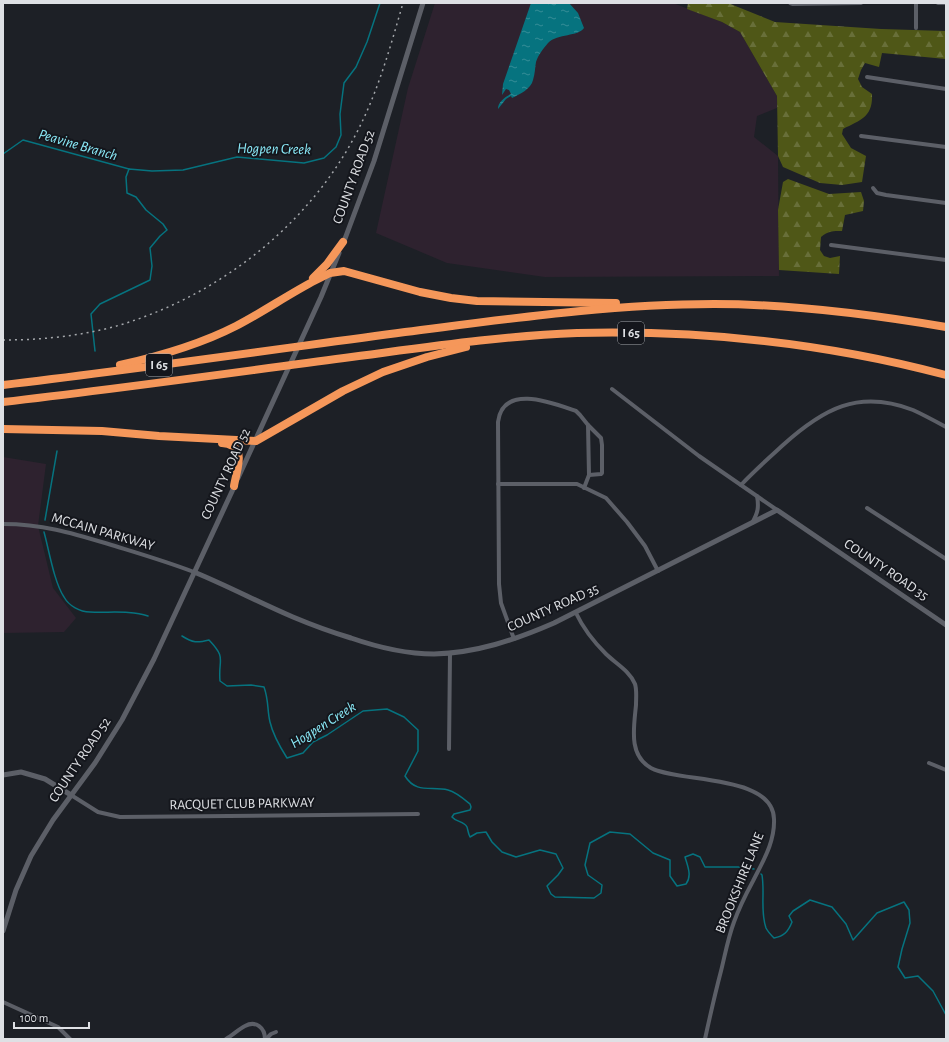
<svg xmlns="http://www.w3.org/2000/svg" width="949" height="1042" font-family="'Alegreya Sans',sans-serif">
	<defs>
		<pattern id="forest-firs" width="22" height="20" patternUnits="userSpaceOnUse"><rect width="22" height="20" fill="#4f5717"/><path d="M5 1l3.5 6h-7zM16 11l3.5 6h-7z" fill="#686f39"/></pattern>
		<pattern id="water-ripples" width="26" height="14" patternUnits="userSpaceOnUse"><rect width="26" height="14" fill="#06737f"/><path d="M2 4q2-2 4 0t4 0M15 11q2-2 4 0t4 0" fill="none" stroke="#368d97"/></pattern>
	</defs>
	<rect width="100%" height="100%" fill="#1d2026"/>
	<!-- industrial -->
	<g fill="#2e222f">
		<path d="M435,3H673L722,22L740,32L777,96V108L757,116L754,137L778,156L779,276L545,277L447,263L376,233L408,88Z"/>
		<path d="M3,457L46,464L38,526L53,588L76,618L64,632L3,633Z"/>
	</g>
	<!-- forest -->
	<g fill="url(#forest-firs)">
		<path d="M688,3H728L775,22L881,29L946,31V59L882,53L879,67L865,63L861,70L858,79L862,87L872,94C873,117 861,120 843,129L842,134L851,148L866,156L862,182L842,185L820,183L783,167L778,156L777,96L740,32L722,22L687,9Z"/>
		<path d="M788,179L829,194L861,192L864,201L863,211L845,215L842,231C833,231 828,231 821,237L820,250L824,256L830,258L840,256L839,274L779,270L778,210L783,182Z"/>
	</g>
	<!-- water -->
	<path fill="url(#water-ripples)" d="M531,3H569L578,13L584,28C578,37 558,33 548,43C544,48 538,55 536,62C535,67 535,74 533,80C531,89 520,94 512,98L511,96L506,99L498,109C498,102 505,97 511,94L509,90L506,89L502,95L503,84Z"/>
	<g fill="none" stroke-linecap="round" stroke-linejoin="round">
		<!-- stream -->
		<g stroke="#06737f" stroke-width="1.5">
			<path d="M3,154L23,140L129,169"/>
			<path d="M95,351L91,314L100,304L150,280L152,266L150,248L160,236L167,230L163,224L146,210L136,197L127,193L126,177L129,169L152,171L183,170L237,157L304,163L324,158L336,147L341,135L340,114L344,83L356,67L367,42L380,3"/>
			<path d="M45,520L57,451"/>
			<path d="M44,532C49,550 54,582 64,597C69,606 80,612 90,612C109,613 130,610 148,616"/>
			<path d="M182,636C193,643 197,643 209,640C227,659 218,658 220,681L227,686L251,685L264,687C269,701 267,710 270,722C273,735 280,747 287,758L303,753L313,742L327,735L363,711L387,709L404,717L418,730V751L405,776C416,794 431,786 448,790C456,792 464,799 470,804L471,807L470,810L454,814L452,817C456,822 464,821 467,827C468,830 468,833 470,837L477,833L486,832L492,842L502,852L516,857L540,850L556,854L563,868L558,875L547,886L551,894L555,897L594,898L601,893L602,885L588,875L585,865L590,843L610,832L630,834L653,853L670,860V876L677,886L686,884C692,876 688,867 685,857L693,854L700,857L705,867H738L754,869"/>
			<path d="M761,874L762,875C765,893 760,911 766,928C768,932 771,935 774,938C784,936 788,932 792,922L789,916L793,911L810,900L832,907L846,924L853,940L877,913L904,902L909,910L910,923L902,949L898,967L905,978L918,976L933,991L946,1015"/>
		</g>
		<!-- minor -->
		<g stroke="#5c5f67" stroke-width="4">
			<path d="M790,3L793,4L861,3"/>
			<path d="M938,3H946"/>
			<path d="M916,28V3"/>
			<path d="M867,77L946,89"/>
			<path d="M861,136L946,147"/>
			<path d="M873,188L877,193L886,195L946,203"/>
			<path d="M831,245L946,260"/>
			<path d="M612,389L699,456L777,510"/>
			<path d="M588,425L601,438L602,445V473L601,474L589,475"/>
			<path d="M498,484H577L606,498L627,522L645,546L658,571"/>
			<path d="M741,485C754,471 769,458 783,445C823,409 858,389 913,410C924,415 935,421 946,427"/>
			<path d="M867,508L946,559"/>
			<path d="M752,523C758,513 759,507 757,496"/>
			<path d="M3,524C45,524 75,534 115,546C141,554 168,562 194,572"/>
			<path d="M576,613C583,628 594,642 606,654C615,663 630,671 635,684C637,690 636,698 636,705C634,727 628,755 651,768C679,783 773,774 774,819C775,842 763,861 753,881C746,894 739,908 734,922C728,938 725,955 721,971C715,994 710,1016 705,1039"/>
			<path d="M514,639L501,603L499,584L498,422C503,383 553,403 576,411L580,415L588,425L589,475L584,488"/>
			<path d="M449,749L450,653"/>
			<path d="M929,763L946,770"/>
			<path d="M71,795L98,812L120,817L418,814"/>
			<path d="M3,1002L58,1027L70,1039"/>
			<path d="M226,1039C233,1035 239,1029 245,1026C256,1020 265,1028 265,1039"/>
			<path d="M266,1039L271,1034L276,1032"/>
		</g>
		<!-- tertiary -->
		<g stroke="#5c5f67" stroke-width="5">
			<path d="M343,244L374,161L423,3"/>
			<path d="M238,478L321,297L339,253"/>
			<path d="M194,572C228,586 260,603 293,617C312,625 331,632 351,638C377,647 405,654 434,654C476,653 515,640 554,623L777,510L946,625"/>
			<path d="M3,775L21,772L45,779L71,795"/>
			<path d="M3,931L16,890L31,856L53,820L95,763L122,720L154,659L235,485"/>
		</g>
		<!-- motorway -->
		<g stroke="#f5975a" stroke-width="8">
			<path d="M313,278L327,264L343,242"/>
			<path d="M120,365C160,356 199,345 236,326C263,312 289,294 316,280L330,273L344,271L420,292L451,298L477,301L616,303"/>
			<path d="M3,385C137,369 271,350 405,332C508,319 610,304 714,304C792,304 869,314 946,327"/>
			<path d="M3,402C117,389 230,373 344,358C421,348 499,336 577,333C701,330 826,343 946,375"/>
			<path d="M3,429L102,431L159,436L256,441L343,391L383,372L427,357L466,347"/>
			<path d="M222,443C248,445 237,468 234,486"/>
		</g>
		<!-- rail -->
		<path stroke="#a4a7ab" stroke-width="1.5" stroke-dasharray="2 4" stroke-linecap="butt" d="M3,340C42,340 82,336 120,325C219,295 308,226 356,134C378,92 390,48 403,3"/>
	</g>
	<g text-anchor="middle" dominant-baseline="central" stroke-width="4" stroke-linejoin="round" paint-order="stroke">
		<!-- shield labels -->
		<g fill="#14161c" stroke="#a1a3a8" stroke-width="1">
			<rect x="618" y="322" width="26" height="22" rx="3"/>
			<rect x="146" y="354" width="26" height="22" rx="3"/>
		</g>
		<g font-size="13" font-weight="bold" fill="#dee0e4">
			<text x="631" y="333">I 65</text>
			<text x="159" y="365">I 65</text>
		</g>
		<!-- street labels -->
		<g font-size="14" fill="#dee0e4" stroke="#14161c">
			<text transform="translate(354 177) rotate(-70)">COUNTY ROAD 52</text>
			<text transform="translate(226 474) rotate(-65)">COUNTY ROAD 52</text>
			<text transform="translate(103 532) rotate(16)">MCCAIN PARKWAY</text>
			<text transform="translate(886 570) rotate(34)">COUNTY ROAD 35</text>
			<text transform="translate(553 608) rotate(-24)">COUNTY ROAD 35</text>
			<text transform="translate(80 760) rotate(-56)">COUNTY ROAD 52</text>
			<text transform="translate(242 804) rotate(-1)">RACQUET CLUB PARKWAY</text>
			<text transform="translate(740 883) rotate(-68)">BROOKSHIRE LANE</text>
		</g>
		<!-- water labels -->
		<g font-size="15" font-style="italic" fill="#8bebf9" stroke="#14161c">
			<text transform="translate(78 145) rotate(16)">Peavine Branch</text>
			<text transform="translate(274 149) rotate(1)">Hogpen Creek</text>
			<text transform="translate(323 725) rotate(-32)">Hogpen Creek</text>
		</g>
	</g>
	<!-- border -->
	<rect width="949" height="1042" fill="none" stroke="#dee0e4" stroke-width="8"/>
	<!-- scale -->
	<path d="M14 1022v6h75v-6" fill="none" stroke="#dee0e4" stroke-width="2"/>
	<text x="20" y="1022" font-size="12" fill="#dee0e4" stroke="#14161c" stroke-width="3" paint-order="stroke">100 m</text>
</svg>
